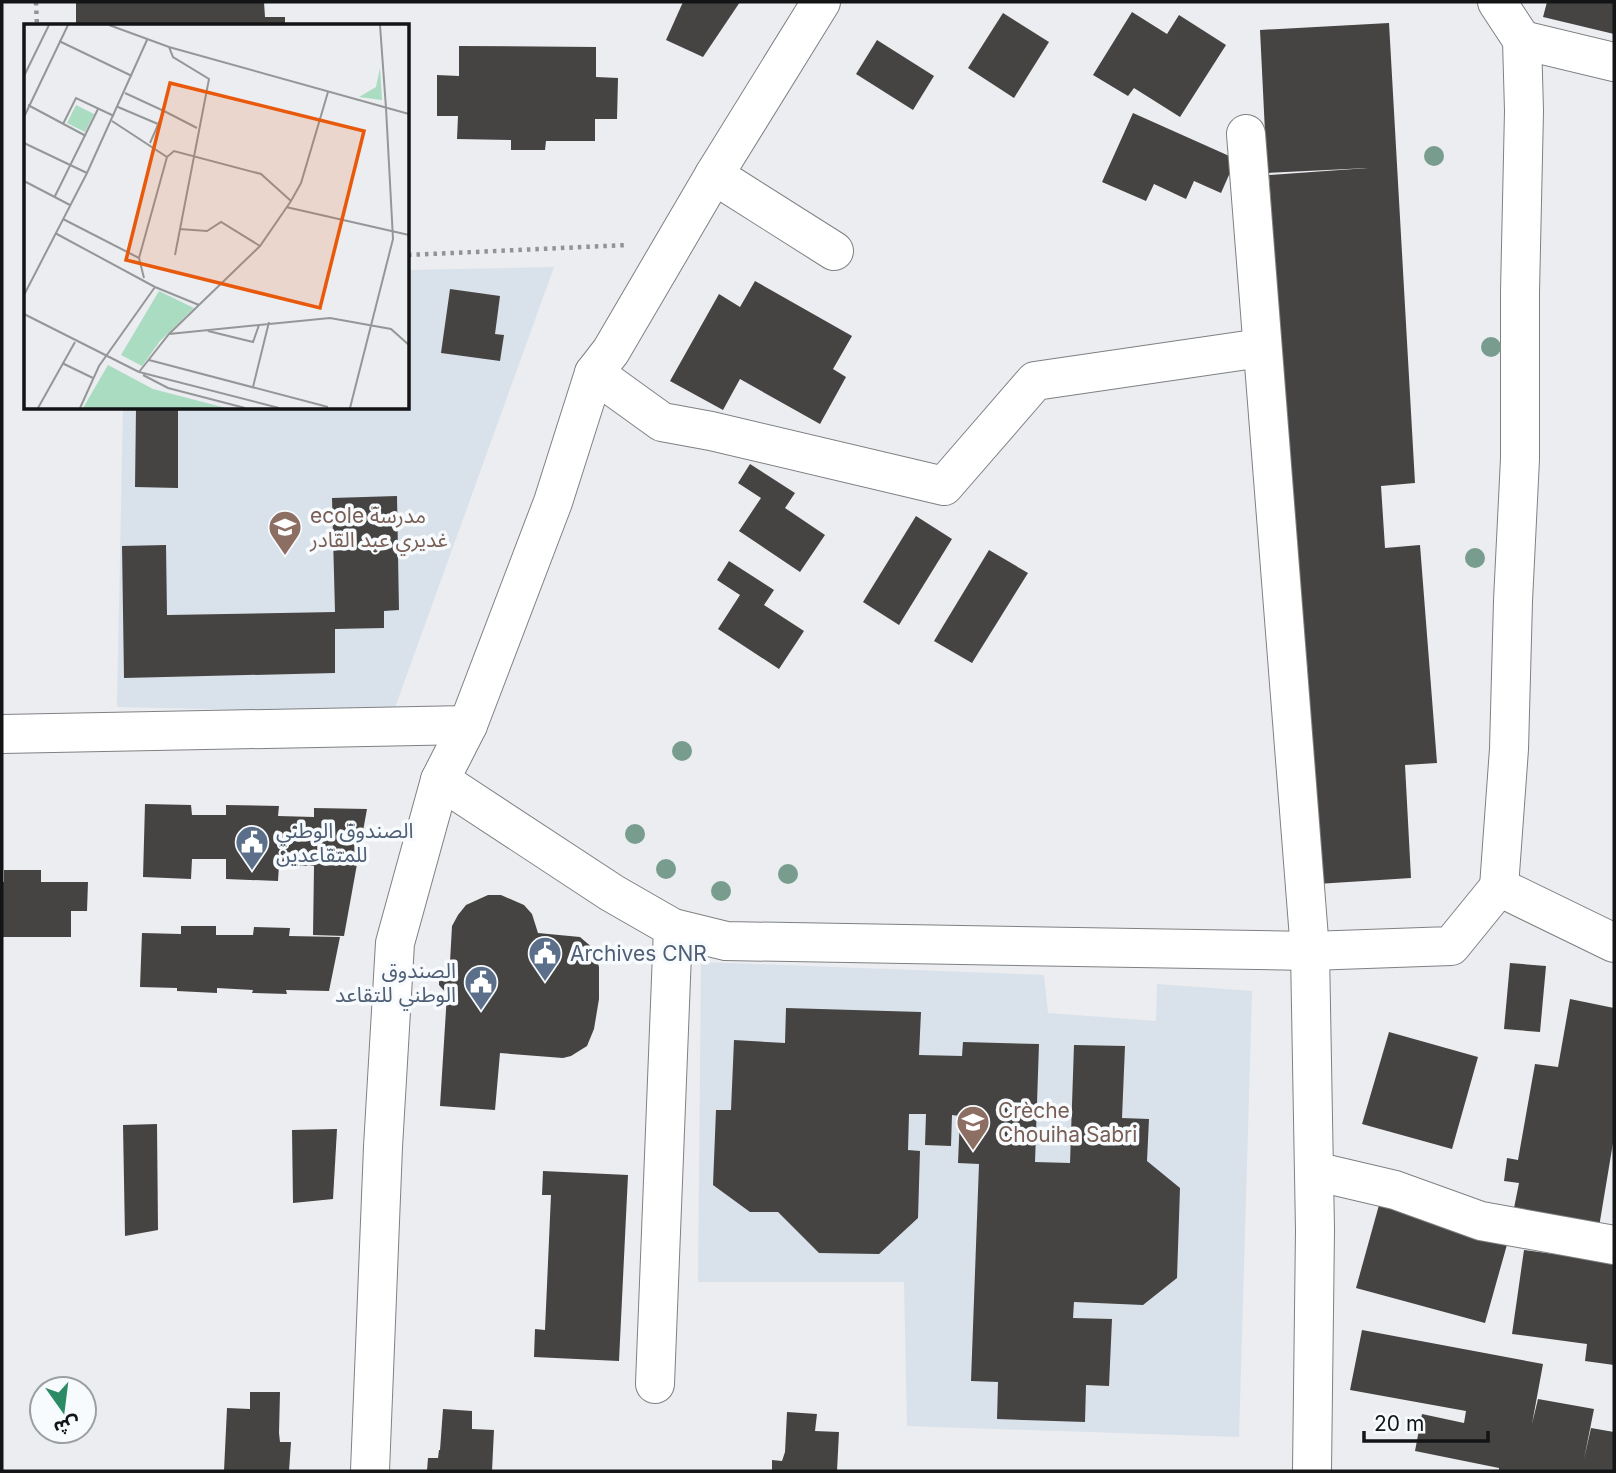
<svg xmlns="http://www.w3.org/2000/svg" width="1616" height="1473" font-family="Inter,'Noto Sans Arabic',sans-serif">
	<rect width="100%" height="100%" fill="#ebedf0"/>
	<!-- built -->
	<g fill="#d9e1ea">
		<path d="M554,267L393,713L117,707L123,408H408V270Z"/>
		<path d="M701,962L1044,975L1048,1013L1156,1021L1157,984L1252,991L1239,1437L907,1426L904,1282H698Z"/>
	</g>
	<!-- building -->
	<g fill="#464442">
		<path d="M76,2H264L265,17H285V26H76Z"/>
		<path d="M683,2H740L703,57L666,40Z"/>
		<path d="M1547,2H1614V34L1543,17Z"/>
		<path d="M1132,12L1167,34L1179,15L1226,45L1180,117L1134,88L1128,96L1093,75Z"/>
		<path d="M1003,13L1049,42L1014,98L968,68Z"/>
		<path d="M1389,23L1415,483L1381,486L1385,548L1420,545L1437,763L1405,765L1411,878L1317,884L1307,661L1295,554L1269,175L1368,168L1267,173L1260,30Z"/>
		<path d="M877,40L934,76L913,110L856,74Z"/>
		<path d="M459,46L596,47V77L618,78L617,119H595V141H546L545,150H511V140L457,139L458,116H437V75L459,76Z"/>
		<path d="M1133,113L1236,159L1221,193L1194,181L1186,199L1154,184L1146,201L1102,182Z"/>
		<path d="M755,281L852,336L833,369L846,377L820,424L740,379L723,410L670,381L719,294L740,307Z"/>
		<path d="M450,289L500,296L495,334L504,335L500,361L441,353Z"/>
		<path d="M136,408H178V488L135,487Z"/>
		<path d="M750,464L795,493L785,508L825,535L800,572L739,531L761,498L738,483Z"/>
		<path d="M397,496L399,610L384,611V628L335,629V673L124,678L122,546L166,545L167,615L335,612L332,498Z"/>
		<path d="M916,516L952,539L899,625L863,602Z"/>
		<path d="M989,550L1028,573L972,663L934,641Z"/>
		<path d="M729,561L774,590L764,605L804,631L779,669L718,629L740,595L717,580Z"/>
		<path d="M145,804L191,805L192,815H226V805L279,806L278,816L314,817V808L367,809L344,936L313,935L314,866L279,865L278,881L226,879V859H192L191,879L143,877Z"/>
		<path d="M4,870H41V882H88L87,911H71V937H2V882H4Z"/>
		<path d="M488,895H501L524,905L532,914L538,933L580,937L594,949L599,967V999L594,1029L587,1046L571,1056L563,1058L500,1053L495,1110L440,1106L447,994L439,985V973L450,962L452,926L458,915L466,905Z"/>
		<path d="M181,926H216V935H253L254,927L290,928L289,936L340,937L329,991L286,990L287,994L252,993L253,990L217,988V993L177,991V988L140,987L142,933L181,934Z"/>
		<path d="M1510,963L1546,966L1540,1032L1504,1029Z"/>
		<path d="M1570,999L1614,1008V1137L1598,1233L1512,1218L1519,1183L1504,1181L1507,1158L1518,1160L1535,1064L1558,1067Z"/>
		<path d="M786,1008L921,1012L919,1055L962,1056L963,1042L1039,1044L1035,1162L1070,1163L1074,1045L1125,1046L1122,1118L1149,1119L1147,1161L1180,1188L1177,1278L1143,1305L1074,1302L1073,1318L1112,1319L1109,1386L1086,1385L1085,1422L997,1419L998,1382L971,1381L979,1164L958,1163L960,1116L952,1115L951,1146L925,1145L926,1114H909L908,1150L920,1151L918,1218L879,1254L819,1253L778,1212H750L713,1185L716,1110H731L734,1040L785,1043Z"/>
		<path d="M1389,1032L1478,1057L1452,1149L1362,1124Z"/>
		<path d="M157,1124L158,1230L125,1236L123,1125Z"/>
		<path d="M337,1129L333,1199L293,1203L292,1130Z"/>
		<path d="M543,1171L628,1175L619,1361L534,1357L535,1329L545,1330L551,1195H542Z"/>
		<path d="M1379,1205L1508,1241L1485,1323L1356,1288Z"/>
		<path d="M1524,1250L1614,1262V1365L1585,1361L1587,1344L1512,1334Z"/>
		<path d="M1362,1330L1543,1364L1532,1424L1538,1399L1594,1409L1584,1459L1591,1428L1614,1432V1471H1499V1468L1415,1451L1422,1414L1464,1423L1466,1411L1350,1390Z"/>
		<path d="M250,1392H280L279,1433L280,1442H291L289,1471H224L227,1408L250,1409Z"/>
		<path d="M443,1409L472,1411V1429L494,1430L492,1471H427L428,1458H438L439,1450H440Z"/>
		<path d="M787,1412L817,1414L815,1431L839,1432L837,1471H772V1460L782,1461L785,1452Z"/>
	</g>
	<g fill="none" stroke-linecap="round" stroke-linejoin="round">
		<defs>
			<g id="minor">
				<path d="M1497,2L1522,40L1524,111L1520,292V459L1513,601L1509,749L1499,887"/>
				<path d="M1522,40L1614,62"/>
				<path d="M1246,134L1310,951L1315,1230L1312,1471"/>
				<path d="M714,175L834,251"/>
				<path d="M594,373L662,422L711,431L944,486L1035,381L1261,348"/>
				<path d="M2,734L468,725"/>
				<path d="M440,780L612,893L673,928L726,941L1310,951L1451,946L1499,887L1614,943"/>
				<path d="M1314,1171L1395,1190L1481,1221L1614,1245"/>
				<path d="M655,1384L673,928"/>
				<path d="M370,1471L383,1147L395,943L440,780L468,725L553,502L594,373L611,351L714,175L821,2"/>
			</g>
		</defs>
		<!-- minor casing -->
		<use href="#minor" stroke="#7e8082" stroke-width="40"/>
		<!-- path -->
		<g stroke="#919395" stroke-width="4.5" stroke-dasharray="3.5 5" stroke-linecap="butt">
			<path d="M36,2L37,26"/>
			<path d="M408,255L627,245"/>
		</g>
		<!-- minor -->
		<use href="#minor" stroke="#fff" stroke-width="38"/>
	</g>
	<!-- trees -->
	<g fill="#789d8e">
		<circle cx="1434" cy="156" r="10"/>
		<circle cx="1491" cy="347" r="10"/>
		<circle cx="1475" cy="558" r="10"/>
		<circle cx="682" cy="751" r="10"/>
		<circle cx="635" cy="834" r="10"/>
		<circle cx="666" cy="869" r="10"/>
		<circle cx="788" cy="874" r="10"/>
		<circle cx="721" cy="891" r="10"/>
	</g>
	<!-- icons -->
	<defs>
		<symbol id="school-pin" viewBox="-11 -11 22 30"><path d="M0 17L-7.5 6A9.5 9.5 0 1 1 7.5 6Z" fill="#8d6e63" stroke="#f8fbfd"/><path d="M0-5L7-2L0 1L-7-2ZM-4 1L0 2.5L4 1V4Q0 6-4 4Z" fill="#fff"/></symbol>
		<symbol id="civic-pin" viewBox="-11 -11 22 30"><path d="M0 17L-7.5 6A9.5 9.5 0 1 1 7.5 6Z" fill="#5c6f8a" stroke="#f8fbfd"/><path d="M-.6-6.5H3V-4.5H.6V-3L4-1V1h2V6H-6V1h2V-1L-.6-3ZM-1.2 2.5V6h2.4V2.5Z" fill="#fff"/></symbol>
	</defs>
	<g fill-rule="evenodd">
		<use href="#school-pin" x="266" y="508" width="38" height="52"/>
		<use href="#civic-pin" x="233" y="823" width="38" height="52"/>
		<use href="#civic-pin" x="526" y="934" width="38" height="52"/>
		<use href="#civic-pin" x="462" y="963" width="38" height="52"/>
		<use href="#school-pin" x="954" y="1103" width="38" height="52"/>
	</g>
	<g text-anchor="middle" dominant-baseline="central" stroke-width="7" stroke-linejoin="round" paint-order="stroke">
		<!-- education labels -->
		<g font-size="21" fill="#785e54" stroke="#f8fbfd" text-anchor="start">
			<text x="310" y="515">ecole مدرسة<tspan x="310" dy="24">غديري عبد القادر</tspan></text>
			<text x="998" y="1110">Crèche<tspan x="998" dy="24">Chouiha Sabri</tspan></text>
		</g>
		<!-- service labels -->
		<g font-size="21" fill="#4e5e75" stroke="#f8fbfd" text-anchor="start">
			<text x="276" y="830">الصندوق الوطني<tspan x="276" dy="24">للمتقاعدين</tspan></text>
			<text x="570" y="953">Archives CNR</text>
			<text x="456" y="970" text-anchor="end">الصندوق<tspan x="456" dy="24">الوطني للتقاعد</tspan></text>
		</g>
	</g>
	<!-- overview -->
	<g transform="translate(24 24)">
		<rect width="385" height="385" fill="#ebedf0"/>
		<path d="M356,44L358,76L335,73L352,63ZM52,81L70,90L61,108L43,99ZM135,267L170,284L136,317L118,342L97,331ZM84,341L129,365L202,384H59Z" fill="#aadcc1"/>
		<path fill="none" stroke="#959698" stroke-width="2" d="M85,1L145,23L385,90M356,1L362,84M35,17L108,52M145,23L149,33L185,55L151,231M0,52L25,1M101,69L140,87L126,119M4,81L62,112M94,83L134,100M140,87L173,104M0,93L44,1M88,97L143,133L150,127L237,150L267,177M39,100L52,74L90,92M0,119L63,149M0,157L46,181M31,172L74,85M262,183L385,211M39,195L115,234M155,205L183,207L197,198L236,222M31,209L131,263L175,281M120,254L115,234L143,133M0,271L63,149L123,16M0,290L115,348M184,307L229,318L235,301M145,310L306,294L367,305L385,321M125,336L304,383M38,339L69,354M115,348L145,310L236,222L267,177L277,159L304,68M115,348L255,384M119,351L144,364L221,384M229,363L245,298M14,384L51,318M56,384L75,342L131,263M326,384L369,215L362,84"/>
		<path fill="#e8590c" fill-opacity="0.15" stroke="#e8590c" stroke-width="3.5" d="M146,59L340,107L296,284L102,236Z"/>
		<rect width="385" height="385" fill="none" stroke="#131415" stroke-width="3.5"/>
	</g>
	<!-- border -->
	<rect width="1616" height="1473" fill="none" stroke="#131415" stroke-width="7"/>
	<!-- north arrow -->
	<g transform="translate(63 1410) rotate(166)"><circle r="33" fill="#f8fbfd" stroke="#9c9fa0" stroke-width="2"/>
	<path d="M0-5L12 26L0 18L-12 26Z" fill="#2b8b64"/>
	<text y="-10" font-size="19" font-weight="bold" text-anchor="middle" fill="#131415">ش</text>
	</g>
	<!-- scale -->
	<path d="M1364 1431v10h124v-10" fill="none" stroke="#131415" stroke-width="3.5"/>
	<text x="1374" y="1431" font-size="21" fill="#131415" stroke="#f8fbfd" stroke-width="5" paint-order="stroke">20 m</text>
</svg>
